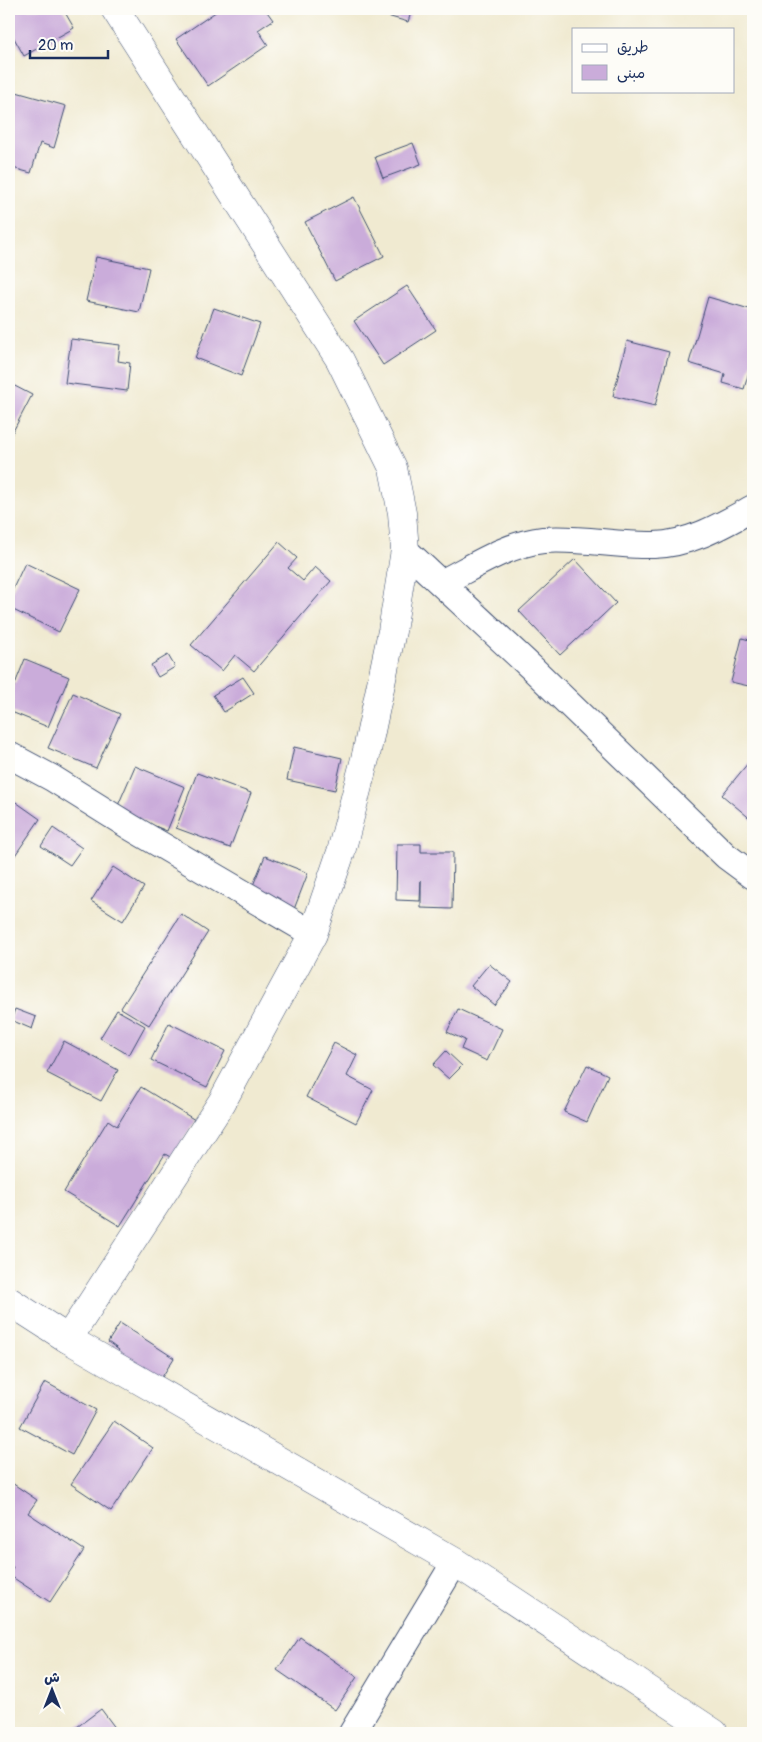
<svg xmlns="http://www.w3.org/2000/svg" width="762" height="1742" font-family="Pangolin,'Playpen Sans Arabic',sans-serif">
	<rect width="100%" height="100%" fill="#fdfcf7"/>
	<filter id="ink" filterUnits="userSpaceOnUse"><feTurbulence type="fractalNoise" baseFrequency=".02" numOctaves="2"/><feDisplacementMap in="SourceGraphic" scale="10" xChannelSelector="R" yChannelSelector="G"/><feConvolveMatrix kernelMatrix="1 2 1 2 8 2 1 2 1" color-interpolation-filters="sRGB"/></filter>
	<filter id="wash" filterUnits="userSpaceOnUse"><feTurbulence type="fractalNoise" baseFrequency=".0096" numOctaves="4" result="noise"/><feDisplacementMap in="SourceGraphic" scale="20" xChannelSelector="R" yChannelSelector="G"/><feGaussianBlur stdDeviation="1.12" result="paint"/><feColorMatrix in="noise" values="0 0 0 0 0 0 0 0 0 0 0 0 0 0 0 0 0 1.4 0 .05"/><feComposite in="paint" operator="in"/></filter>
	<g filter="url(#wash)">
		<rect width="100%" height="100%" fill="#f0ead1"/>
		<g id="blocks">
			<!-- building -->
			<g fill="#caacda">
				<path d="M9,9H63L74,28L24,56L9,29Z"/>
				<path d="M220,9H265L273,20L258,30L268,45L208,86L176,39Z"/>
				<path d="M363,9H412L408,22Z"/>
				<path d="M9,90L66,106L54,148L40,143L31,173L9,167Z"/>
				<path d="M413,143L421,164L383,178L375,157Z"/>
				<path d="M354,197L384,256L335,281L305,222Z"/>
				<path d="M96,257L149,268L139,312L86,301Z"/>
				<path d="M407,286L436,330L383,365L354,321Z"/>
				<path d="M708,297L753,310V358L744,389L723,383L725,374L689,363Z"/>
				<path d="M214,308L260,324L241,376L195,358Z"/>
				<path d="M71,339L120,345L118,361L130,363L127,391L65,383Z"/>
				<path d="M627,341L669,352L655,406L613,396Z"/>
				<path d="M9,383L32,395L9,439Z"/>
				<path d="M279,542L297,558L288,568L303,581L315,567L331,581L254,671L235,655L222,671L191,645Z"/>
				<path d="M575,559L616,603L560,655L519,611Z"/>
				<path d="M25,563L80,589L59,632L9,608V597Z"/>
				<path d="M742,638L753,641V687L731,682Z"/>
				<path d="M168,655L175,667L158,677L151,665Z"/>
				<path d="M25,659L69,677L48,727L9,711V699Z"/>
				<path d="M243,677L254,693L224,712L213,695Z"/>
				<path d="M73,693L120,714L96,768L48,748Z"/>
				<path d="M294,747L342,758L335,790L287,780Z"/>
				<path d="M753,757V821L722,795Z"/>
				<path d="M135,766L185,787L167,831L116,810Z"/>
				<path d="M197,773L251,793L230,848L176,828Z"/>
				<path d="M13,800L40,819L9,864V807Z"/>
				<path d="M53,828L82,848L70,865L41,846Z"/>
				<path d="M397,844H421V852H453L452,909L421,908V880L420,901L396,900Z"/>
				<path d="M265,856L308,873L291,917L247,900Z"/>
				<path d="M113,867L144,887L123,921L91,901Z"/>
				<path d="M181,914L208,932L149,1025L121,1008Z"/>
				<path d="M489,964L512,982L494,1005L471,986Z"/>
				<path d="M15,1009L36,1017L32,1029L11,1020Z"/>
				<path d="M458,1009L502,1029L487,1061L461,1049L465,1040L447,1032Z"/>
				<path d="M117,1010L145,1026L129,1055L100,1038Z"/>
				<path d="M169,1023L225,1051L207,1087L151,1060Z"/>
				<path d="M64,1041L118,1070L101,1101L47,1073Z"/>
				<path d="M334,1043L357,1055L347,1076L373,1090L356,1123L306,1097Z"/>
				<path d="M446,1051L462,1066L449,1079L433,1065Z"/>
				<path d="M587,1065L608,1075L587,1122L564,1112Z"/>
				<path d="M141,1087L195,1120L172,1158L165,1154L120,1226L64,1192L108,1120L117,1126Z"/>
				<path d="M120,1323L174,1358L152,1393L109,1365L119,1350L108,1342Z"/>
				<path d="M45,1382L96,1410L72,1455L20,1427Z"/>
				<path d="M114,1421L153,1448L111,1511L71,1484Z"/>
				<path d="M9,1481L37,1500L28,1513L84,1550L50,1602L9,1575L13,1567L9,1564Z"/>
				<path d="M300,1637L357,1677L335,1710L277,1670Z"/>
				<path d="M101,1709L119,1733H69Z"/>
			</g>
		</g>
	</g>
	<g filter="url(#ink)">
		<use href="#blocks" fill-opacity="0" stroke="#3b4b6f" stroke-width="1"/>
		<g fill="none" stroke-linecap="round" stroke-linejoin="round">
			<defs>
				<g id="minor">
					<path d="M405,550L533,669L726,856L753,876"/>
					<path d="M441,583C473,567 507,544 543,540C580,537 617,546 654,545C691,544 722,525 753,508"/>
					<path d="M9,755L52,778L132,828L313,934"/>
					<path d="M352,1733L455,1562"/>
				</g>
				<g id="tertiary">
					<path d="M9,1301L68,1339L222,1102L313,934L341,852L366,755L392,631L405,550L402,513L393,468L340,360L115,9"/>
					<path d="M68,1339L455,1562L714,1733"/>
				</g>
			</defs>
			<!-- minor casing -->
			<use href="#minor" stroke="#3b4b6f" stroke-width="28"/>
			<!-- tertiary casing -->
			<use href="#tertiary" stroke="#3b4b6f" stroke-width="29"/>
			<!-- minor -->
			<use href="#minor" stroke="#fff" stroke-width="26"/>
			<!-- tertiary -->
			<use href="#tertiary" stroke="#fff" stroke-width="28"/>
		</g>
	</g>
	<!-- margin -->
	<rect width="762" height="1742" fill="none" stroke="#fdfcf7" stroke-width="30"/>
	<!-- legend -->
	<rect x="572" y="28" width="162" height="65" fill="#fdfcf7" stroke="#a3aaba"/>
	<rect x="582" y="44" width="25" height="8" fill="#ffffff" stroke="#a3aaba"/>
	<text x="617" y="52" font-size="15" fill="#1b2f5e">طريق</text>
	<rect x="582" y="65" width="25" height="15" fill="#caacda" stroke="#a3aaba"/>
	<text x="617" y="78" font-size="15" fill="#1b2f5e">مبنى</text>
	<!-- north arrow -->
	<g transform="translate(52 1690)" stroke="#fdfcf7" stroke-width="4" paint-order="stroke">
	<path d="M0-4L9 19L0 12L-9 19Z" fill="#1b2f5e"/>
	<text y="-8" font-size="14" font-weight="bold" text-anchor="middle" fill="#1b2f5e">ش</text>
	</g>
	<!-- scale -->
	<path d="M30 50v8h78v-8" fill="none" stroke="#1b2f5e" stroke-width="2.5"/>
	<text x="38" y="50" font-size="15" fill="#1b2f5e" stroke="#fdfcf7" stroke-width="4" paint-order="stroke">20 m</text>
</svg>
